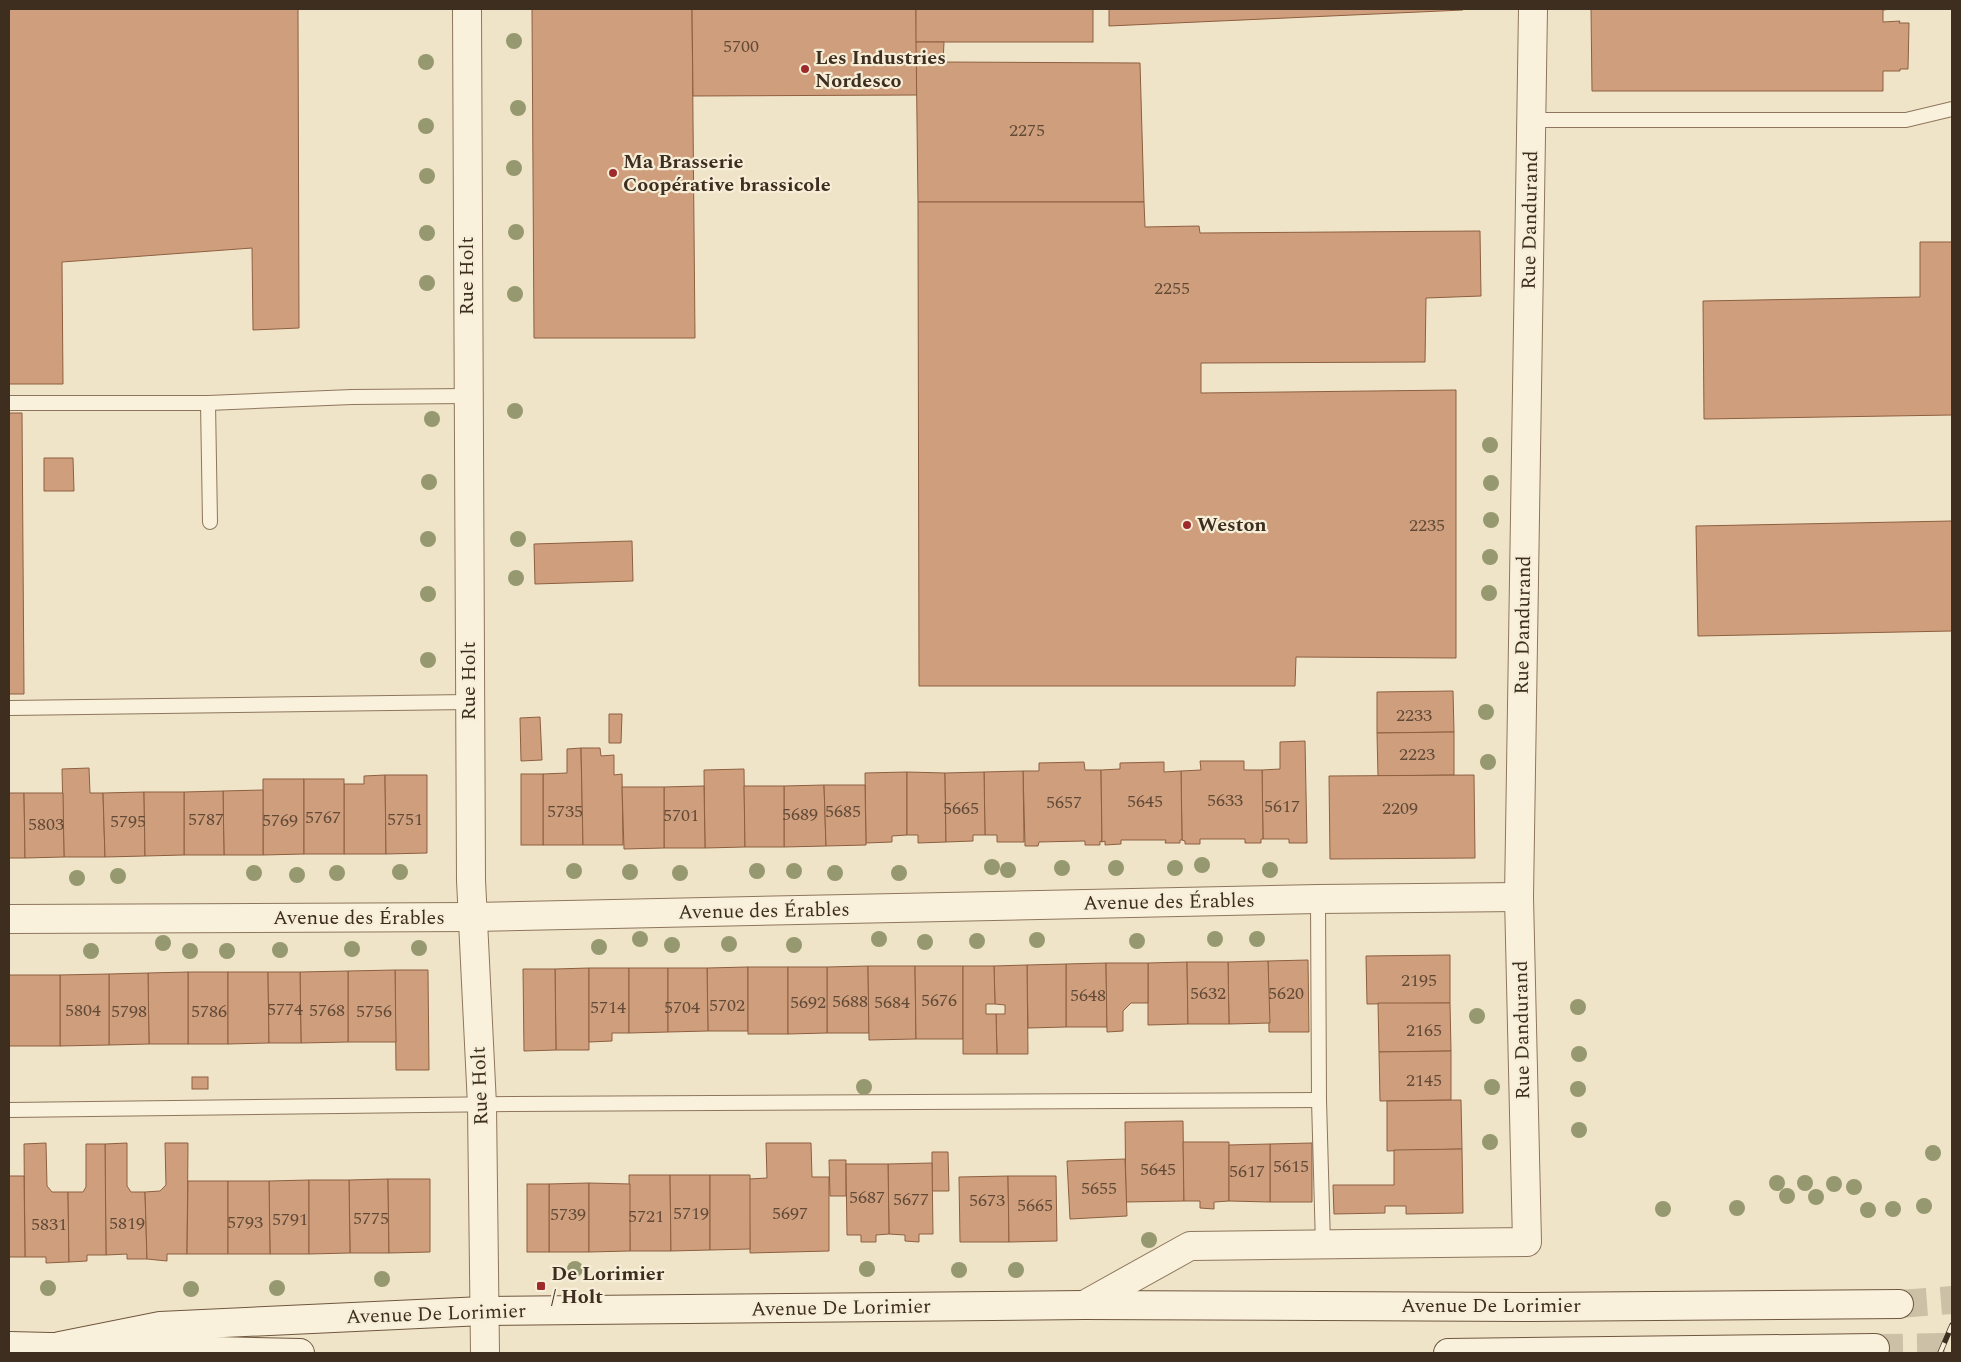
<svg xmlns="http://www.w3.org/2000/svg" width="1961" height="1362" font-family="Spectral,serif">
	<rect width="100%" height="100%" fill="#f0e4c8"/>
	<!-- building -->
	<g fill="#cf9f7d" stroke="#8d5f41">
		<path d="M9,9H298L299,328L253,330L252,248L62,262L63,384H9Z"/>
		<path d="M532,9H692L695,338H534Z"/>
		<path d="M692,9H916L917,95L693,96Z"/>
		<rect x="916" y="9" width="177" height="33"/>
		<path d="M1109,9H1463V10L1109,26Z"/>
		<path d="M1591,9H1892L1883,10V22L1900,21L1899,23H1909L1908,69H1900V71H1883V91H1592Z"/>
		<path d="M916,42H944L943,62L1140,63L1144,202H918Z"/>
		<path d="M918,202H1144L1145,227L1199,226L1200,233L1480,231L1481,296L1426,298L1425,362L1201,363V393L1456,390V658L1296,657L1295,686H919Z"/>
		<path d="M1920,242H1952V415L1704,419L1703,301L1920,297Z"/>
		<path d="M9,413H22L24,694H9Z"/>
		<path d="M44,458H73L74,491H44Z"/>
		<path d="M1952,521V631L1698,636L1696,526Z"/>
		<path d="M632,541L633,581L535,584L534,544Z"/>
		<path d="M1453,691L1454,732L1377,733V692Z"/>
		<path d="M609,714H622L621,743H609Z"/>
		<path d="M540,717L542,760L521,761L520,718Z"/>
		<path d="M1454,732V775L1378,776L1377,733Z"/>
		<path d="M1305,741L1307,843H1289V839H1263L1262,770L1280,769V742Z"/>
		<path d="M581,748L583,845H543V774L567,773V749Z"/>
		<path d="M581,748H600L601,756L614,755V775L622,774L623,845H583Z"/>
		<path d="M1200,761H1244V770H1262L1263,839H1261V843H1245V839H1200V844H1185V841L1182,840L1181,771L1201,770Z"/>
		<path d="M1084,762L1085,770H1101L1102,842L1100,841V845H1085V841L1039,842L1038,846H1025L1023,771H1039V763Z"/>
		<path d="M1164,762V772L1181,771L1182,840H1180V843H1165L1166,840H1121V844L1105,845V841L1102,842L1101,770L1120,769V763Z"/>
		<path d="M89,768L90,793H103L105,857H64L62,769Z"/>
		<path d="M744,769L745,847L705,848L704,770Z"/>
		<path d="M1023,771L1024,842H997V835H985L984,772Z"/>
		<path d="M907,772V835L892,836V842L866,843L865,773Z"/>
		<path d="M907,772L945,773L946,842L918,843V835H907Z"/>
		<path d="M984,772L985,835H973V841L946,842L945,773Z"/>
		<rect x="521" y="774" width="22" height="71"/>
		<path d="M385,775L386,854H344V784H364V776Z"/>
		<path d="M385,775H427V853L386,854Z"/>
		<path d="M1474,775L1475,858L1330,859L1329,776Z"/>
		<path d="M263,779H304V854L263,855Z"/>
		<rect x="304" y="779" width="40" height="75"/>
		<path d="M824,785L826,846L784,847V786Z"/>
		<path d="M824,785H865L866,845L826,846Z"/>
		<path d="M704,786L705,848H664V787Z"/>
		<path d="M744,786H784V847H745Z"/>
		<path d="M622,787H664V848L624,849Z"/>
		<path d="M263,790V855H224L223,791Z"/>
		<path d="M223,791L224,855H184V792Z"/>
		<path d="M144,792L145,856L105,857L103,793Z"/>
		<path d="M144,792H184V855L145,856Z"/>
		<path d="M9,793H24L25,858H9Z"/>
		<path d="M24,793H63L64,857L25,858Z"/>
		<path d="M1450,955V1003L1367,1004L1366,956Z"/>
		<path d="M1308,960L1309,1032H1269L1268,961Z"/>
		<path d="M1268,961L1270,1023L1229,1024L1228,962Z"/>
		<path d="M1187,962L1188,1024L1148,1025V963Z"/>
		<path d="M1187,962H1228L1229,1024H1188Z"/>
		<path d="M1106,963L1107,1027H1066V964Z"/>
		<path d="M1106,963H1148V1003H1131L1123,1011V1031L1107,1032Z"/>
		<path d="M1066,964V1027L1028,1028L1027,965Z"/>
		<path d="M1027,965L1028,1054H997L996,1014H1005V1005L995,1004L994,966Z"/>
		<path d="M868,966L869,1033H827V967Z"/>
		<path d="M868,966H915L916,1039L869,1040Z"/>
		<path d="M915,966H963V1039H916Z"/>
		<path d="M963,966H994L995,1004H986V1014H996L997,1054H963Z"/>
		<path d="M748,967V1031H708L707,968Z"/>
		<rect x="748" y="967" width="40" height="67"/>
		<path d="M788,967H827V1033L788,1034Z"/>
		<path d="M589,968V1050H556L555,969Z"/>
		<path d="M589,968H629V1033H612V1041L589,1042Z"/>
		<path d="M629,968H668V1032L629,1033Z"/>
		<path d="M668,968H707L708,1031L668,1032Z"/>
		<path d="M523,969H555L556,1050L524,1051Z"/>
		<path d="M395,970H428L429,1070H396Z"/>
		<path d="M395,970L396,1042H348V971Z"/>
		<path d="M348,971V1042L301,1043L300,972Z"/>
		<rect x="188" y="972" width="40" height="72"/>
		<path d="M188,972V1044H149L148,973Z"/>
		<path d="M228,972H268L269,1043L228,1044Z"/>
		<path d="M268,972H300L301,1043H269Z"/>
		<path d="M148,973L149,1044L109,1045V974Z"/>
		<path d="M109,974V1045L60,1046V975Z"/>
		<rect x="9" y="975" width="51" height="71"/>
		<path d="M1378,1003H1450L1451,1051L1379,1052Z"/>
		<path d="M1451,1051V1100L1380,1101L1379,1052Z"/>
		<rect x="192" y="1077" width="16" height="12"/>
		<path d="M1461,1100L1462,1149L1387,1151V1101Z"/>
		<path d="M1183,1121L1184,1201L1126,1202L1125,1122Z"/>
		<path d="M1183,1142H1229V1201L1214,1202V1209L1200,1208V1201H1184Z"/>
		<path d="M46,1143L47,1186L52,1192H68L69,1262L46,1263V1257H25L24,1144Z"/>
		<path d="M127,1143V1186L131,1192H145L147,1259H127V1254L106,1255L105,1144Z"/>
		<path d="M165,1143H188L187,1254H167V1261L147,1259L145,1192L160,1191L166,1185Z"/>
		<path d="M766,1143H811L812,1177H829V1251L750,1253L749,1179L767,1178Z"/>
		<path d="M1312,1143V1202H1270V1144Z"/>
		<path d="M86,1144H105L106,1255H87V1261L69,1262L68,1192H83L86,1187Z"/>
		<path d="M1270,1144V1202L1229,1201V1145Z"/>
		<path d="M1462,1149L1463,1213L1406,1214V1206H1385V1213L1334,1214L1333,1185H1394V1150Z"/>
		<path d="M932,1152H948L949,1191H932Z"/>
		<path d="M1125,1159L1127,1216L1070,1219L1067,1161Z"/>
		<path d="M829,1160H846V1196H830Z"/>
		<path d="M932,1163L933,1234H919V1242L905,1241V1235L889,1234L888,1164Z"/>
		<path d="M846,1164H888L889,1234L876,1235V1242H861V1235H847Z"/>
		<path d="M629,1175H670L671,1251H630Z"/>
		<path d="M670,1175H710V1250L671,1251Z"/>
		<path d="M710,1175H750V1249L710,1250Z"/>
		<path d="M9,1176H24L25,1257H9Z"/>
		<path d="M1008,1176L1009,1242H960L959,1177Z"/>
		<path d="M1008,1176H1056L1057,1241L1009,1242Z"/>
		<path d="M388,1179L389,1253H350L349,1180Z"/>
		<path d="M388,1179H430V1252L389,1253Z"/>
		<path d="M309,1180V1254H270L269,1181Z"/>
		<path d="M309,1180H349L350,1253L309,1254Z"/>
		<path d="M188,1181H228V1254H187Z"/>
		<path d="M228,1181H269L270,1254H228Z"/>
		<path d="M589,1183V1252H549V1184Z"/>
		<path d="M589,1183L630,1184V1251L589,1252Z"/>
		<rect x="527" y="1184" width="22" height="68"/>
	</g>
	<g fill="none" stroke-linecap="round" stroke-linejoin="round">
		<!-- secondary-tunnel -->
		<g stroke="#ccc0a6" stroke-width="28" stroke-dasharray="28 14" stroke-linecap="butt">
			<path d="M1899,1304L1952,1300"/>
			<path d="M1875,1348L1952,1347"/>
		</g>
		<defs>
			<g id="lane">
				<path d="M1531,120H1906L1952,109"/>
				<path d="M9,403H208L352,397L468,396"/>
				<path d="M208,403L210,522"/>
				<path d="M9,708L470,702"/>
				<path d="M1318,899L1319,1100L1323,1245"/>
				<path d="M9,1110L511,1104L1319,1100"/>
			</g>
			<g id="street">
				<path d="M467,9L471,880L482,1105L485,1353"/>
				<path d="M9,919L472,917L1318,899L1519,897"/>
				<path d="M1084,1305L1190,1246L1527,1242L1519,897L1533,9"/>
			</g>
			<g id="secondary">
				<path d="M9,1346L300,1353"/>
				<path d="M60,1346L160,1326L483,1311L1084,1305L1531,1307L1899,1304"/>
				<path d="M1448,1353L1875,1348"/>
			</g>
		</defs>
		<!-- lane casing -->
		<use href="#lane" stroke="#8d765c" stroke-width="16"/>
		<!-- street casing -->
		<use href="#street" stroke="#8d765c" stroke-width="30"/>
		<!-- secondary casing -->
		<use href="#secondary" stroke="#6f573f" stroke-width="30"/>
		<!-- lane -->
		<use href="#lane" stroke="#faf1dc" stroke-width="14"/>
		<!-- street -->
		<use href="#street" stroke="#faf1dc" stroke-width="28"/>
		<!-- secondary -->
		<use href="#secondary" stroke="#faf1dc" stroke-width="28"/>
		<defs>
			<path id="rail" d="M1940,1353L1952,1325"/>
		</defs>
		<!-- rail casing -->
		<use href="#rail" stroke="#3d2e20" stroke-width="5.5"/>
		<!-- rail -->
		<use href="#rail" stroke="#f7eed8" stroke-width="4" stroke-dasharray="11" stroke-linecap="butt"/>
	</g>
	<!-- trees -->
	<g fill="#96986f">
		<circle cx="514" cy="41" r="8"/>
		<circle cx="426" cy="62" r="8"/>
		<circle cx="518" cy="108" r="8"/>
		<circle cx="426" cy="126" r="8"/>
		<circle cx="514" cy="168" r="8"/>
		<circle cx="427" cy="176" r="8"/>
		<circle cx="516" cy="232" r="8"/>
		<circle cx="427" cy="233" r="8"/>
		<circle cx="427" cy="283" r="8"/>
		<circle cx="515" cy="294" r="8"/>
		<circle cx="515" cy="411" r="8"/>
		<circle cx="432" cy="419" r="8"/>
		<circle cx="1490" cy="445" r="8"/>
		<circle cx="429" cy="482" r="8"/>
		<circle cx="1491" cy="483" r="8"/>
		<circle cx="1491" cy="520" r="8"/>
		<circle cx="428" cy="539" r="8"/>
		<circle cx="518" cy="539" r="8"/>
		<circle cx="1490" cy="557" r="8"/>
		<circle cx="516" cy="578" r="8"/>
		<circle cx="1489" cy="593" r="8"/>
		<circle cx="428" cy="594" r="8"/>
		<circle cx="428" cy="660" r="8"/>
		<circle cx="1486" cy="712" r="8"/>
		<circle cx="1488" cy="762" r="8"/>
		<circle cx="1202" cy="865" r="8"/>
		<circle cx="992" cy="867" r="8"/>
		<circle cx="1062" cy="868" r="8"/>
		<circle cx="1116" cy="868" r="8"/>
		<circle cx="1175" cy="868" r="8"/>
		<circle cx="1008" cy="870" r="8"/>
		<circle cx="1270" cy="870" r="8"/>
		<circle cx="574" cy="871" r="8"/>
		<circle cx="757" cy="871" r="8"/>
		<circle cx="794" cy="871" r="8"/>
		<circle cx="400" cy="872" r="8"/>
		<circle cx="630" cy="872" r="8"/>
		<circle cx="254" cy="873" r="8"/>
		<circle cx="337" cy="873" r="8"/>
		<circle cx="680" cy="873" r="8"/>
		<circle cx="835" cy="873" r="8"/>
		<circle cx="899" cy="873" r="8"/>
		<circle cx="297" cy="875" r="8"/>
		<circle cx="118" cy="876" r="8"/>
		<circle cx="77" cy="878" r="8"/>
		<circle cx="640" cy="939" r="8"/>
		<circle cx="879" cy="939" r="8"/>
		<circle cx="1215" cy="939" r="8"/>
		<circle cx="1257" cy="939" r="8"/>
		<circle cx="1037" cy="940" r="8"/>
		<circle cx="977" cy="941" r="8"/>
		<circle cx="1137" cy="941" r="8"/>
		<circle cx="925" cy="942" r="8"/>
		<circle cx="163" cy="943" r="8"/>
		<circle cx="729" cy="944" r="8"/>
		<circle cx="672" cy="945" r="8"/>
		<circle cx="794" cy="945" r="8"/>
		<circle cx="599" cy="947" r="8"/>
		<circle cx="419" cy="948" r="8"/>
		<circle cx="352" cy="949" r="8"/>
		<circle cx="280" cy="950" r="8"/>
		<circle cx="91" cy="951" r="8"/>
		<circle cx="190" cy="951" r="8"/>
		<circle cx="227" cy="951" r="8"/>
		<circle cx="1578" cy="1007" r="8"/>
		<circle cx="1477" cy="1016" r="8"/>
		<circle cx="1579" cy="1054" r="8"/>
		<circle cx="864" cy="1087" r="8"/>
		<circle cx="1492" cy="1087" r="8"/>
		<circle cx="1578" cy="1089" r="8"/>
		<circle cx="1579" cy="1130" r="8"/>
		<circle cx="1490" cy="1142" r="8"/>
		<circle cx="1933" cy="1153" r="8"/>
		<circle cx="1777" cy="1183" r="8"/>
		<circle cx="1805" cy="1183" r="8"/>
		<circle cx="1834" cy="1184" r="8"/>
		<circle cx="1854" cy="1187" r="8"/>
		<circle cx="1787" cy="1196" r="8"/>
		<circle cx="1816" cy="1197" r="8"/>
		<circle cx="1924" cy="1206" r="8"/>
		<circle cx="1737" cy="1208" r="8"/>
		<circle cx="1663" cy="1209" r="8"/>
		<circle cx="1893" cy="1209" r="8"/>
		<circle cx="1868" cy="1210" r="8"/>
		<circle cx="1149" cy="1240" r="8"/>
		<circle cx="575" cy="1269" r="8"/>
		<circle cx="867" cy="1269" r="8"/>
		<circle cx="959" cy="1270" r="8"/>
		<circle cx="1016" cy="1270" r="8"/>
		<circle cx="382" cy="1279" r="8"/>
		<circle cx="48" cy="1288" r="8"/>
		<circle cx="277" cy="1288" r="8"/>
		<circle cx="191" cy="1289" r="8"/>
	</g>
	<!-- markers -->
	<g fill="#9e2a2b" stroke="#f7eed8" stroke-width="2">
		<circle cx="805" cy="69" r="5"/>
		<circle cx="613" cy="173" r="5"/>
		<circle cx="1187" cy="525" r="5"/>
		<rect x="536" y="1281" width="10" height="10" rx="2.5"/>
	</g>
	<g text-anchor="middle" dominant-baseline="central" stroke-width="4.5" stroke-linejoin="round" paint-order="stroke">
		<!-- number labels -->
		<g font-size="18" fill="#624a37">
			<text x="741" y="46">5700</text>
			<text x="1027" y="130">2275</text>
			<text x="1172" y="288">2255</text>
			<text x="1427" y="525">2235</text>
			<text x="1414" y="715">2233</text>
			<text x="1417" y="754">2223</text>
			<text x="1225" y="800">5633</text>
			<text x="1145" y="801">5645</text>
			<text x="1064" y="802">5657</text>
			<text x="1282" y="806">5617</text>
			<text x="961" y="808">5665</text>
			<text x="1400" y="808">2209</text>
			<text x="565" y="811">5735</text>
			<text x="843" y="811">5685</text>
			<text x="800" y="814">5689</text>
			<text x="681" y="815">5701</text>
			<text x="323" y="817">5767</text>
			<text x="206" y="819">5787</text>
			<text x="405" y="819">5751</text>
			<text x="280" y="820">5769</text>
			<text x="128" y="821">5795</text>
			<text x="46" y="824">5803</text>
			<text x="1419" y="980">2195</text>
			<text x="1208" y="993">5632</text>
			<text x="1286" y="993">5620</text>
			<text x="1088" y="995">5648</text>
			<text x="939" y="1000">5676</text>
			<text x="850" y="1001">5688</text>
			<text x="808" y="1002">5692</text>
			<text x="892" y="1002">5684</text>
			<text x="727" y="1005">5702</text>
			<text x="608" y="1007">5714</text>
			<text x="682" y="1007">5704</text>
			<text x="285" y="1009">5774</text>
			<text x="83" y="1010">5804</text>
			<text x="327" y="1010">5768</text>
			<text x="129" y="1011">5798</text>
			<text x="209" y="1011">5786</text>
			<text x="374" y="1011">5756</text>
			<text x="1424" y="1030">2165</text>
			<text x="1424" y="1080">2145</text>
			<text x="1291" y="1166">5615</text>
			<text x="1158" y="1169">5645</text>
			<text x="1247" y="1171">5617</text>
			<text x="1099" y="1188">5655</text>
			<text x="867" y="1197">5687</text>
			<text x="911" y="1199">5677</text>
			<text x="987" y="1200">5673</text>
			<text x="1035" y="1205">5665</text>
			<text x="691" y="1213">5719</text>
			<text x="790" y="1213">5697</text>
			<text x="568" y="1214">5739</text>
			<text x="646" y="1216">5721</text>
			<text x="371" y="1218">5775</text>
			<text x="290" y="1219">5791</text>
			<text x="245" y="1222">5793</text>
			<text x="127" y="1223">5819</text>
			<text x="49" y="1224">5831</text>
		</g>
		<!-- poi labels -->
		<g font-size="20" font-weight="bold" fill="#3d2e20" stroke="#f7eed8" text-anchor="start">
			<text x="815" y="58">Les Industries<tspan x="815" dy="23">Nordesco</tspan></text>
			<text x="623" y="162">Ma Brasserie<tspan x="623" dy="23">Coopérative brassicole</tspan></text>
			<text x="1197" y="525">Weston</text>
			<text x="551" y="1274">De Lorimier<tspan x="551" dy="23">/ Holt</tspan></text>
		</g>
		<!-- street labels -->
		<g font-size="20" fill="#3d2e20" stroke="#f7eed8">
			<text transform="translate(1530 220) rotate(-89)">Rue Dandurand</text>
			<text transform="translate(467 276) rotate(-90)">Rue Holt</text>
			<text transform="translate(1523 625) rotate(-89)">Rue Dandurand</text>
			<text transform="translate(469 681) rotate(-90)">Rue Holt</text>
			<text transform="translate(1169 902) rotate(-1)">Avenue des Érables</text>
			<text transform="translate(764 911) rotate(-1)">Avenue des Érables</text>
			<text x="359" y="918">Avenue des Érables</text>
			<text transform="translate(1522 1030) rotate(-91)">Rue Dandurand</text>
			<text transform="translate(480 1086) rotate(-92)">Rue Holt</text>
			<text x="1491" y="1306">Avenue De Lorimier</text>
			<text transform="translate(841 1308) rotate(-1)">Avenue De Lorimier</text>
			<text transform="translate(436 1314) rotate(-2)">Avenue De Lorimier</text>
		</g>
	</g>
	<!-- border -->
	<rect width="1961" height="1362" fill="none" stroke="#3d2e20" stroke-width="20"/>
</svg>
